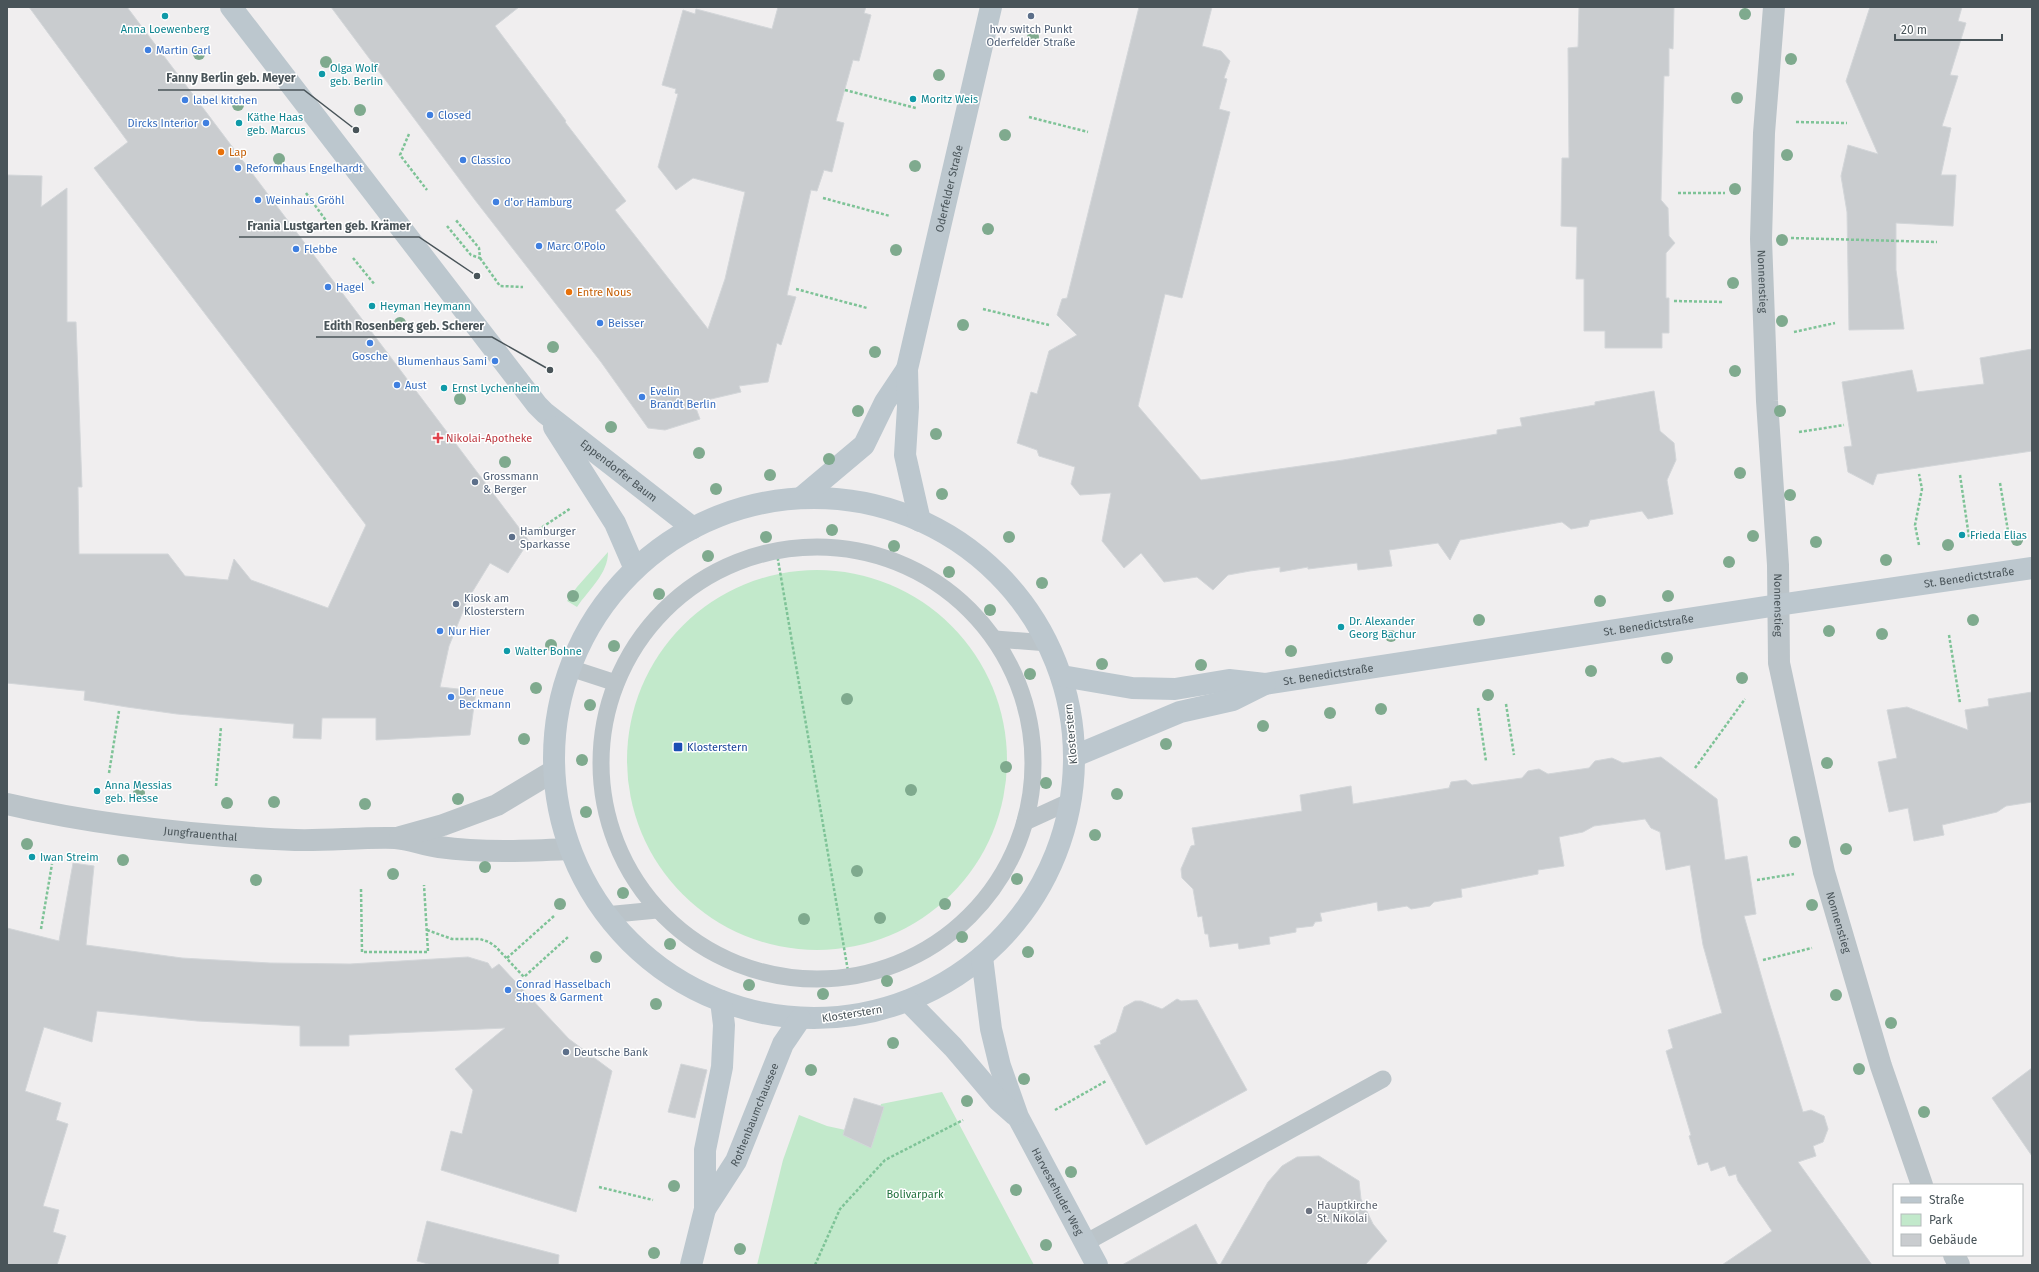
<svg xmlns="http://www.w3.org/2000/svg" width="2039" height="1272" font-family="'Fira Sans',sans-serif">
	<rect width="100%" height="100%" fill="#f0eeef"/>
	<!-- green -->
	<g fill="#c2e9cb">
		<path d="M608,552C608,574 589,589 577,607L567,601L577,587Z"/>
		<circle cx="817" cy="760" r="190"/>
		<path d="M942,1092L1034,1265H757L783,1160L799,1115L827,1126L873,1136L881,1104Z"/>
	</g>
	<!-- building -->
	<g fill="#c9cccf" stroke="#d3d6d9">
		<path d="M29,7H127L529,541L508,573L490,563L468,599L449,646L440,687L476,691L470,735L376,740V718H322L321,739L293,738L294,724L177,714L127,707L84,700L85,691L7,683V175L42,176L41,207L67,188V322H76L82,487H78L79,554H168L185,576L228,580L234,559L251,580L328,608L366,525L94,168L128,142Z"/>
		<path d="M331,7H519L495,26L566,121L565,122L626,201L615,210L708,329L725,279L745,192L693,178L676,190L658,167L678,94L675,93L676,89L662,85L683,10L695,14L696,9L772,29L778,7H866L864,13L871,15L859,61L853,60L836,121L844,123L832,172L824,170L817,191L811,190L787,295L796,297L781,345L777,343L768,382L739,386L741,392L694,403L700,419L665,430L648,428L601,362L475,200Z"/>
		<path d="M1139,7H1212L1202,46L1221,51L1230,61L1224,78L1227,79L1219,109L1230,112L1182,298L1165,294L1138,406L1201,480L1343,460L1497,434V430L1522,426L1520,418L1595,405V402L1654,391L1660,431L1674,443L1676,460L1667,480L1673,514L1648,519L1642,511L1590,520L1588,526L1571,529L1562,522L1460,540L1450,560L1438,543L1389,550L1392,566L1358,570L1357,563L1308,569V567L1280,572V567L1250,571L1228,575L1213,590L1197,577L1164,582L1141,553L1124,568L1102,541L1111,493L1080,495L1071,484L1075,467L1039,456L1037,450L1017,443L1031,392L1037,394L1049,351L1077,335L1057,315L1062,299L1067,298Z"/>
		<path d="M1579,7H1674L1673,49L1669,48V76H1664L1661,200L1668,208L1669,236L1675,243L1666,253V298H1669V333H1662V348H1605V331H1584V279H1576L1577,227L1561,226L1562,158H1569L1568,48L1578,47Z"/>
		<path d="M1870,7H1962L1958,21L1966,23L1950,75L1958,76L1942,126L1951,128L1941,175H1956L1953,226L1896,223V270L1904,329L1849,330L1847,212L1841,176L1848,145L1878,154L1846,81Z"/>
		<path d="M2032,349V451L1877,474L1873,485L1848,472L1844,447L1852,446L1842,382L1912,370L1917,392L1984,384L1980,358Z"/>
		<path d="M2032,692V802L2006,806L1997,812L1942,825L1944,835L1914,841L1908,808L1889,812L1878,762L1897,758L1887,710L1907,707L1968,730L1965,710L1989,706L1988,699Z"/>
		<path d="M1661,757L1717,799L1725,860L1747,856L1756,914L1744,916L1768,999L1803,1112L1811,1110L1824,1116L1828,1129L1823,1142L1813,1146L1816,1156L1798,1162L1872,1265H1722L1772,1231L1738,1181L1736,1174L1729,1176L1725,1166L1711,1171L1708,1162L1698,1165L1689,1136L1691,1135L1666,1051L1673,1048L1668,1030L1722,1013L1703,945L1690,865L1666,870L1660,832L1651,828L1645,819L1594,826L1583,832L1559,837L1564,866L1538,870V874L1461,889L1462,897L1434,902L1430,906L1411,909L1407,906L1378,911L1377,902L1320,913L1322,921L1315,922L1313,926L1296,928V932L1269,937L1270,944L1239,949L1238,943L1210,947L1208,934H1205L1202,916L1198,917L1193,889L1182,878L1181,869L1191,846L1195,845L1192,828L1302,811L1300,795L1351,786L1353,804L1449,788L1451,782L1466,780L1472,785L1522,778L1528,771L1539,769L1548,774L1589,768L1595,761L1612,758L1623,763Z"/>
		<path d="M73,863L94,866L86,945L182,958L270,963L350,964L468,957L488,963L492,969L499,964L569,1039L612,1071L576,1212L441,1170L451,1131L462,1134L473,1090L455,1069L505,1028L349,1035V1046H300V1026L197,1021L97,1011L92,1042L44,1027L25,1091L61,1103L56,1120L68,1124L43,1206L59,1210L53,1232L66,1236L57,1265H7V928L59,941Z"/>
		<path d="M1177,999L1181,1001L1197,1000L1247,1090L1146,1145L1094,1046L1101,1044L1100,1041L1116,1032L1124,1007L1135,1001H1141L1162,1009Z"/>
		<path d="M681,1064L707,1070L695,1118L668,1112Z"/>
		<path d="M2032,1068V1156L1992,1098Z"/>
		<path d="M854,1098L884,1107L871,1148L843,1135Z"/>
		<path d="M1319,1156L1359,1181L1361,1199L1373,1224L1387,1241L1365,1265H1220L1268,1182L1282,1166L1297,1157Z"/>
		<path d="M427,1221L559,1255L558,1265H432L417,1261Z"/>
		<path d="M1196,1224L1218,1265H1122Z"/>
	</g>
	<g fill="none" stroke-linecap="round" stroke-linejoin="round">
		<!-- path -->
		<g stroke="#7ec397" stroke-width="2.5" stroke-dasharray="3 2" stroke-linecap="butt">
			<path d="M845,90L916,108"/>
			<path d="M1029,117L1088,132"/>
			<path d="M1796,122L1847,123"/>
			<path d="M409,134L400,155L427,190"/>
			<path d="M306,193L330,226"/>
			<path d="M1678,193H1725"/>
			<path d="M823,198L890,216"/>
			<path d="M447,226L471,255L480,258L479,248L455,219"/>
			<path d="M1791,238L1937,242"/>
			<path d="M353,258L375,285"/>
			<path d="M480,258L500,286L523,287"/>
			<path d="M796,289L867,308"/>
			<path d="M1674,301L1724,302"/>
			<path d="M983,309L1049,325"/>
			<path d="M1794,332L1835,323"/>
			<path d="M1799,432L1844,425"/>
			<path d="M1960,475L1969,537"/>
			<path d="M2000,483L2008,531"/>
			<path d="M538,530L571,508"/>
			<path d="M1919,545L1915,525L1922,489L1919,474"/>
			<path d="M776,548L849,977"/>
			<path d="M1949,635L1960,703"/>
			<path d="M1506,704L1514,755"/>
			<path d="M1478,708L1486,761"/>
			<path d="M1695,768L1745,699"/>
			<path d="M109,773L119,711"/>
			<path d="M216,786L221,727"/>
			<path d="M1757,880L1794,874"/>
			<path d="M361,889L362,952H428L424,885"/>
			<path d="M41,929L52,864"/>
			<path d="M427,930L452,939H480L489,942L496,947L524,977L568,937"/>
			<path d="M507,958L554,916"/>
			<path d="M1763,960L1812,948"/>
			<path d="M1055,1110L1106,1081"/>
			<path d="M599,1187L653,1200"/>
			<path d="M815,1265L840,1209L885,1160L963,1120"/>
		</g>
		<!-- lane -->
		<g stroke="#bbc4c9" stroke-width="17">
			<circle cx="817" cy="763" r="216"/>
			<path d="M995,639L1048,643"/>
			<path d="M570,668L616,683"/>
			<path d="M1025,822L1071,801"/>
			<path d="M605,915L657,910"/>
			<path d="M1085,1243L1383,1079"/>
		</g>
		<!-- street -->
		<g stroke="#bbc4c9" stroke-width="22">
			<path id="s1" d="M1774,7L1764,133L1761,239L1767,401L1778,565L1779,663L1824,872L1881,1066L1922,1185"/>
			<path id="s2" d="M7,804C101,826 198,836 295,840C328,841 361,837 395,838C409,839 424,845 439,847C482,853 526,851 569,849"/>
			<path d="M400,837L443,825L497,805L552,772"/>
			<path d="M1954,1255L1959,1265"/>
		</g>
		<!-- secondary -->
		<g stroke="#bcc7ce" stroke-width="22">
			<path id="s3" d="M231,7L537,405L545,413L693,528"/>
			<path d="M554,427L615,523L635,569"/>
			<circle cx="814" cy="758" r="260"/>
			<path d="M801,498L864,445L885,402L907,369"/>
			<path id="s4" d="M920,521L905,455L908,407L907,369L991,7"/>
			<path id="s5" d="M1062,676L1132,688L1175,689L1229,680L1265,684L1778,605L2032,568"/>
			<path d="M1075,756L1180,712L1233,700L1265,684"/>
			<path id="s6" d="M982,957L991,1029L1000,1066L1018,1117L1097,1265"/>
			<path d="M908,1001L953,1047L998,1100L1015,1115"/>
			<path id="s7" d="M705,1209L736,1161L783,1044L800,1019"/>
			<path d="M691,1265L705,1209V1150L722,1067L724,1025L721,1001"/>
		</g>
	</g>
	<!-- trees -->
	<g fill="#7faa8e">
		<circle cx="1745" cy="14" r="6"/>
		<circle cx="1033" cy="37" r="6"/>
		<circle cx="199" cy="54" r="6"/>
		<circle cx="1791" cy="59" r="6"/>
		<circle cx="326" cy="62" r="6"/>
		<circle cx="939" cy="75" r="6"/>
		<circle cx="1737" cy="98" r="6"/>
		<circle cx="238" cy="105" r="6"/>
		<circle cx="360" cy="110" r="6"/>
		<circle cx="1005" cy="135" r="6"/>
		<circle cx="1787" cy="155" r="6"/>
		<circle cx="279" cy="159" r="6"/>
		<circle cx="915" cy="166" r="6"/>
		<circle cx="1735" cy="189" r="6"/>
		<circle cx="988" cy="229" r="6"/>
		<circle cx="1782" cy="240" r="6"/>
		<circle cx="896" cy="250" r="6"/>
		<circle cx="1733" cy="283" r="6"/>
		<circle cx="1782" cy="321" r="6"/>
		<circle cx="400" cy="323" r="6"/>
		<circle cx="963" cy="325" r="6"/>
		<circle cx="553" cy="347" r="6"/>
		<circle cx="875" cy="352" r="6"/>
		<circle cx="1735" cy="371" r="6"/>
		<circle cx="460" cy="399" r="6"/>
		<circle cx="858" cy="411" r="6"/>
		<circle cx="1780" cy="411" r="6"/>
		<circle cx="611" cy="427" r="6"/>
		<circle cx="936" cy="434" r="6"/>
		<circle cx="699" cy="453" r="6"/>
		<circle cx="829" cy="459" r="6"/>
		<circle cx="505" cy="462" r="6"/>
		<circle cx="1740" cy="473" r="6"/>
		<circle cx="770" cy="475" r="6"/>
		<circle cx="716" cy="489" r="6"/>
		<circle cx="942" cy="494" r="6"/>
		<circle cx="1790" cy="495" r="6"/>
		<circle cx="832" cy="530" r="6"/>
		<circle cx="1753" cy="536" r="6"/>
		<circle cx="766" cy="537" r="6"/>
		<circle cx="1009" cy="537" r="6"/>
		<circle cx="2017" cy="540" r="6"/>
		<circle cx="1816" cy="542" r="6"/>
		<circle cx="1948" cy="545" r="6"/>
		<circle cx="894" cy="546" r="6"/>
		<circle cx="708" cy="556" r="6"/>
		<circle cx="1886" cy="560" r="6"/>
		<circle cx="1729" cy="562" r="6"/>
		<circle cx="949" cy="572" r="6"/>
		<circle cx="1042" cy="583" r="6"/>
		<circle cx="659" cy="594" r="6"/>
		<circle cx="573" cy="596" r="6"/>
		<circle cx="1668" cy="596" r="6"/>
		<circle cx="1600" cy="601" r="6"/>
		<circle cx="990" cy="610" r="6"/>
		<circle cx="1479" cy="620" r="6"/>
		<circle cx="1973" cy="620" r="6"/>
		<circle cx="1829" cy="631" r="6"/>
		<circle cx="1882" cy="634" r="6"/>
		<circle cx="1391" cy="636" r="6"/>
		<circle cx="551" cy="645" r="6"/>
		<circle cx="614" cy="646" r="6"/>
		<circle cx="1291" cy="651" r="6"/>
		<circle cx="1667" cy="658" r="6"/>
		<circle cx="1102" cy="664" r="6"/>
		<circle cx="1201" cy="665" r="6"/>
		<circle cx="1591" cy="671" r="6"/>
		<circle cx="1030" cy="674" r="6"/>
		<circle cx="1742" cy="678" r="6"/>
		<circle cx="536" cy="688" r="6"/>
		<circle cx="1488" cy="695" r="6"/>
		<circle cx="847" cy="699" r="6"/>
		<circle cx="590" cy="705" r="6"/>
		<circle cx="1381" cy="709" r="6"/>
		<circle cx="1330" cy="713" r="6"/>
		<circle cx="1263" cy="726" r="6"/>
		<circle cx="524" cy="739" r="6"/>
		<circle cx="1166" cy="744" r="6"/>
		<circle cx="582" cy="760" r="6"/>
		<circle cx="1827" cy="763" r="6"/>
		<circle cx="1006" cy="767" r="6"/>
		<circle cx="1046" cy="783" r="6"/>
		<circle cx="911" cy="790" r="6"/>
		<circle cx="139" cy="793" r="6"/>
		<circle cx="1117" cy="794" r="6"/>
		<circle cx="458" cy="799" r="6"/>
		<circle cx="274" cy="802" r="6"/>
		<circle cx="227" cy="803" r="6"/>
		<circle cx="365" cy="804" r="6"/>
		<circle cx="586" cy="812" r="6"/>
		<circle cx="1095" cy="835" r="6"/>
		<circle cx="1795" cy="842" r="6"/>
		<circle cx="27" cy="844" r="6"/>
		<circle cx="1846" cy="849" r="6"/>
		<circle cx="123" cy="860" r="6"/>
		<circle cx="485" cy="867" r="6"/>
		<circle cx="857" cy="871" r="6"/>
		<circle cx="393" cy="874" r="6"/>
		<circle cx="1017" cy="879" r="6"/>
		<circle cx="256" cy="880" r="6"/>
		<circle cx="623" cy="893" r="6"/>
		<circle cx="560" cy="904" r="6"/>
		<circle cx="945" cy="904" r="6"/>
		<circle cx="1812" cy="905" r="6"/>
		<circle cx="880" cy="918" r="6"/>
		<circle cx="804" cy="919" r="6"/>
		<circle cx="962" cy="937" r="6"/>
		<circle cx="670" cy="944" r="6"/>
		<circle cx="1028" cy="952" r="6"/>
		<circle cx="596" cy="957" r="6"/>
		<circle cx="887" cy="981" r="6"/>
		<circle cx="749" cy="985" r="6"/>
		<circle cx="823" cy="994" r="6"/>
		<circle cx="1836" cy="995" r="6"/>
		<circle cx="656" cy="1004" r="6"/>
		<circle cx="1891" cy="1023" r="6"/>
		<circle cx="893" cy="1043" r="6"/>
		<circle cx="1859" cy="1069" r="6"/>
		<circle cx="811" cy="1070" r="6"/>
		<circle cx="1024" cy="1079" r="6"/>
		<circle cx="967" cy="1101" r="6"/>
		<circle cx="1924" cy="1112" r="6"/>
		<circle cx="1071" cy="1172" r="6"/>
		<circle cx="674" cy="1186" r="6"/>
		<circle cx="1016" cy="1190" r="6"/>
		<circle cx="1046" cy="1245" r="6"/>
		<circle cx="740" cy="1249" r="6"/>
		<circle cx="654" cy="1253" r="6"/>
	</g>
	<!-- markers -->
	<g fill="#0f9aa8" stroke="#fff" stroke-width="1.5">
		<circle cx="165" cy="16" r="4"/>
		<circle cx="322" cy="74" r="4"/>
		<circle cx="913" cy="99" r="4"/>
		<circle cx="239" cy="123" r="4"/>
		<circle cx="372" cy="306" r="4"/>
		<circle cx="444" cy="388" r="4"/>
		<circle cx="1962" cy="535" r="4"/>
		<circle cx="1341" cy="627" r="4"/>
		<circle cx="507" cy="651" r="4"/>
		<circle cx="97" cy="791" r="4"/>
		<circle cx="32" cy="857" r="4"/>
	</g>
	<g fill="#5c6f8a" stroke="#fff" stroke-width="1.5">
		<circle cx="1031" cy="16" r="4"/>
		<circle cx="475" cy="482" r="4"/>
		<circle cx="512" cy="537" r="4"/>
		<circle cx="456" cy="604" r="4"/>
		<circle cx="566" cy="1052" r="4"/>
	</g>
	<g fill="#3f7fe0" stroke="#fff" stroke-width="1.5">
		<circle cx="148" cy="50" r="4"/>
		<circle cx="185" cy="100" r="4"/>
		<circle cx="430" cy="115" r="4"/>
		<circle cx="206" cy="123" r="4"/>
		<circle cx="463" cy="160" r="4"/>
		<circle cx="238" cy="168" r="4"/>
		<circle cx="258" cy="200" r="4"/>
		<circle cx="496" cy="202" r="4"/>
		<circle cx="539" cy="246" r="4"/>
		<circle cx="296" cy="249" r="4"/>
		<circle cx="328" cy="287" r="4"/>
		<circle cx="600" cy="323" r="4"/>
		<circle cx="370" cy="343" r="4"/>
		<circle cx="495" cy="361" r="4"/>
		<circle cx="397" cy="385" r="4"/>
		<circle cx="642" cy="397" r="4"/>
		<circle cx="440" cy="631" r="4"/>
		<circle cx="451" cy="697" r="4"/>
		<circle cx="508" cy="990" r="4"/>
	</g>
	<g fill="#e8710a" stroke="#fff" stroke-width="1.5">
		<circle cx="221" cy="152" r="4"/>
		<circle cx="569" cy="292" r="4"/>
	</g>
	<path fill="#e0444e" stroke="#fff" stroke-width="1.5" d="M436 432h4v4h4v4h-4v4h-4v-4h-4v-4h4z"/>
	<rect fill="#1a4fb4" stroke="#fff" stroke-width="1.5" x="673" y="742" width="10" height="10" rx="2"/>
	<circle fill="#6b7280" stroke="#fff" stroke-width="1.5" cx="1309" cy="1211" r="4"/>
	<g text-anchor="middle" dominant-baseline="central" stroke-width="3" stroke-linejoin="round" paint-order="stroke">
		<!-- culture labels -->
		<g font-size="11" fill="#0d838f" stroke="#fff" text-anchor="start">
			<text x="165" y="29" text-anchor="middle">Anna Loewenberg</text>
			<text x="330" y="68">Olga Wolf<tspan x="330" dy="13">geb. Berlin</tspan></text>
			<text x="921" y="99">Moritz Weis</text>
			<text x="247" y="117">Käthe Haas<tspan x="247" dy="13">geb. Marcus</tspan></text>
			<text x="380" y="306">Heyman Heymann</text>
			<text x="452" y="388">Ernst Lychenheim</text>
			<text x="1970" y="535">Frieda Elias</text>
			<text x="1349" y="621">Dr. Alexander<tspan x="1349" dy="13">Georg Bachur</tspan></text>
			<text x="515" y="651">Walter Bohne</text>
			<text x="105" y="785">Anna Messias<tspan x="105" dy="13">geb. Hesse</tspan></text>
			<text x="40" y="857">Iwan Streim</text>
		</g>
		<!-- service labels -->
		<g font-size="11" fill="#4e5e75" stroke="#fff" text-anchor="start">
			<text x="1031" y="29" text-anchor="middle">hvv switch Punkt<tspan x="1031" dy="13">Oderfelder Straße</tspan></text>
			<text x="483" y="476">Grossmann<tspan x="483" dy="13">&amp; Berger</tspan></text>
			<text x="520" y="531">Hamburger<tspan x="520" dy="13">Sparkasse</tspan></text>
			<text x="464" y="598">Kiosk am<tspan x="464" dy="13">Klosterstern</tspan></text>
			<text x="574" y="1052">Deutsche Bank</text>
		</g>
		<!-- shop labels -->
		<g font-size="11" fill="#366cbe" stroke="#fff" text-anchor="start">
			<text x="156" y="50">Martin Carl</text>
			<text x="193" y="100">label kitchen</text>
			<text x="438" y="115">Closed</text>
			<text x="198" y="123" text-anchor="end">Dircks Interior</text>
			<text x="471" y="160">Classico</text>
			<text x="246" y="168">Reformhaus Engelhardt</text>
			<text x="266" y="200">Weinhaus Gröhl</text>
			<text x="504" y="202">d'or Hamburg</text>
			<text x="547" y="246">Marc O'Polo</text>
			<text x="304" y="249">Flebbe</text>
			<text x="336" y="287">Hagel</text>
			<text x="608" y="323">Beisser</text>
			<text x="370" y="356" text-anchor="middle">Gosche</text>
			<text x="487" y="361" text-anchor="end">Blumenhaus Sami</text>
			<text x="405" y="385">Aust</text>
			<text x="650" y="391">Evelin<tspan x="650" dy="13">Brandt Berlin</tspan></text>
			<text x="448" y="631">Nur Hier</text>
			<text x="459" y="691">Der neue<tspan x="459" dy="13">Beckmann</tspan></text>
			<text x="516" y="984">Conrad Hasselbach<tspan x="516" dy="13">Shoes &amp; Garment</tspan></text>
		</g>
		<!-- food labels -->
		<g font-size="11" fill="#c56008" stroke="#fff" text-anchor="start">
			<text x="229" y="152">Lap</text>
			<text x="577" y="292">Entre Nous</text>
		</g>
		<!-- street labels -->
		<g font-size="11" fill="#495459" stroke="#fff">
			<text stroke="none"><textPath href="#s4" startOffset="339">Oderfelder Straße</textPath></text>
			<text stroke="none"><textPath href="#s1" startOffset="275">Nonnenstieg</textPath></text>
			<text stroke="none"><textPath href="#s3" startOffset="607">Eppendorfer Baum</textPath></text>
			<text stroke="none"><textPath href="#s5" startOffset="917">St. Benedictstraße</textPath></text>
			<text stroke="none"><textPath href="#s1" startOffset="599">Nonnenstieg</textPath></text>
			<text stroke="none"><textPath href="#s5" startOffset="593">St. Benedictstraße</textPath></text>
			<text stroke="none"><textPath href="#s5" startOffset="269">St. Benedictstraße</textPath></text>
			<text transform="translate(1071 734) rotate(-95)">Klosterstern</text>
			<text stroke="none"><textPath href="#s2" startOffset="196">Jungfrauenthal</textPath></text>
			<text stroke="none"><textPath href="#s1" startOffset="923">Nonnenstieg</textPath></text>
			<text transform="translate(852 1014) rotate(-9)">Klosterstern</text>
			<text stroke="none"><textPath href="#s7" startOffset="107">Rothenbaumchaussee</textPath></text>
			<text stroke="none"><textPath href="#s6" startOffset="249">Harvestehuder Weg</textPath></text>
		</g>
		<!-- health labels -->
		<g font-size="11" fill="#be3a42" stroke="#fff" text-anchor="start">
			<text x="446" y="438">Nikolai-Apotheke</text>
		</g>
		<!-- transit labels -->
		<g font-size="11" fill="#164399" stroke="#fff" text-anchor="start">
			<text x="687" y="747">Klosterstern</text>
		</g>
		<!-- park labels -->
		<g font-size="11" fill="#22723e" stroke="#fff">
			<text x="915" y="1194">Bolivarpark</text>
		</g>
		<!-- worship labels -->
		<g font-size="11" fill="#5b616d" stroke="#fff" text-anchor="start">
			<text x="1317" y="1205">Hauptkirche<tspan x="1317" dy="13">St. Nikolai</tspan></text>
		</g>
	</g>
	<!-- callouts -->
	<path fill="none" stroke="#495459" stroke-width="1.5" d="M356 130L304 90H158M477 276L419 237H239M550 370L492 337H316"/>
	<g fill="#495459" stroke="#fff" stroke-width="1.5">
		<circle cx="356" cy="130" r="4"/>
		<circle cx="477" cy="276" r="4"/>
		<circle cx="550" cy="370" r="4"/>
	</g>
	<g font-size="12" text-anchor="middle" font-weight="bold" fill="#495459" stroke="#fff" stroke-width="3" stroke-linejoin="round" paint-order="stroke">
		<text x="231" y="82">Fanny Berlin geb. Meyer</text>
		<text x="329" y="230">Frania Lustgarten geb. Krämer</text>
		<text x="404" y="330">Edith Rosenberg geb. Scherer</text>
	</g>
	<!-- border -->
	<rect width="2039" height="1272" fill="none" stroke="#495459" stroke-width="16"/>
	<!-- legend -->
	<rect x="1893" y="1184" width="130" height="72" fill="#ffffff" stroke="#b6bbbd"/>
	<rect x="1901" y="1197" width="20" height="6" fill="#bcc7ce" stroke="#b6bbbd"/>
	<text x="1929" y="1204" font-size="12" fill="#495459">Straße</text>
	<rect x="1901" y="1214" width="20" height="12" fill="#c2e9cb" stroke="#b6bbbd"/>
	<text x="1929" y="1224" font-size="12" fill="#495459">Park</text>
	<rect x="1901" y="1234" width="20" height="12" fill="#c9cccf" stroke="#b6bbbd"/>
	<text x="1929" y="1244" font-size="12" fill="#495459">Gebäude</text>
	<!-- scale -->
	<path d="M1895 34v6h107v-6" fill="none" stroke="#495459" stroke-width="2"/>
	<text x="1901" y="34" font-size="12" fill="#495459" stroke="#ffffff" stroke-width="3" paint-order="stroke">20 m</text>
</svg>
